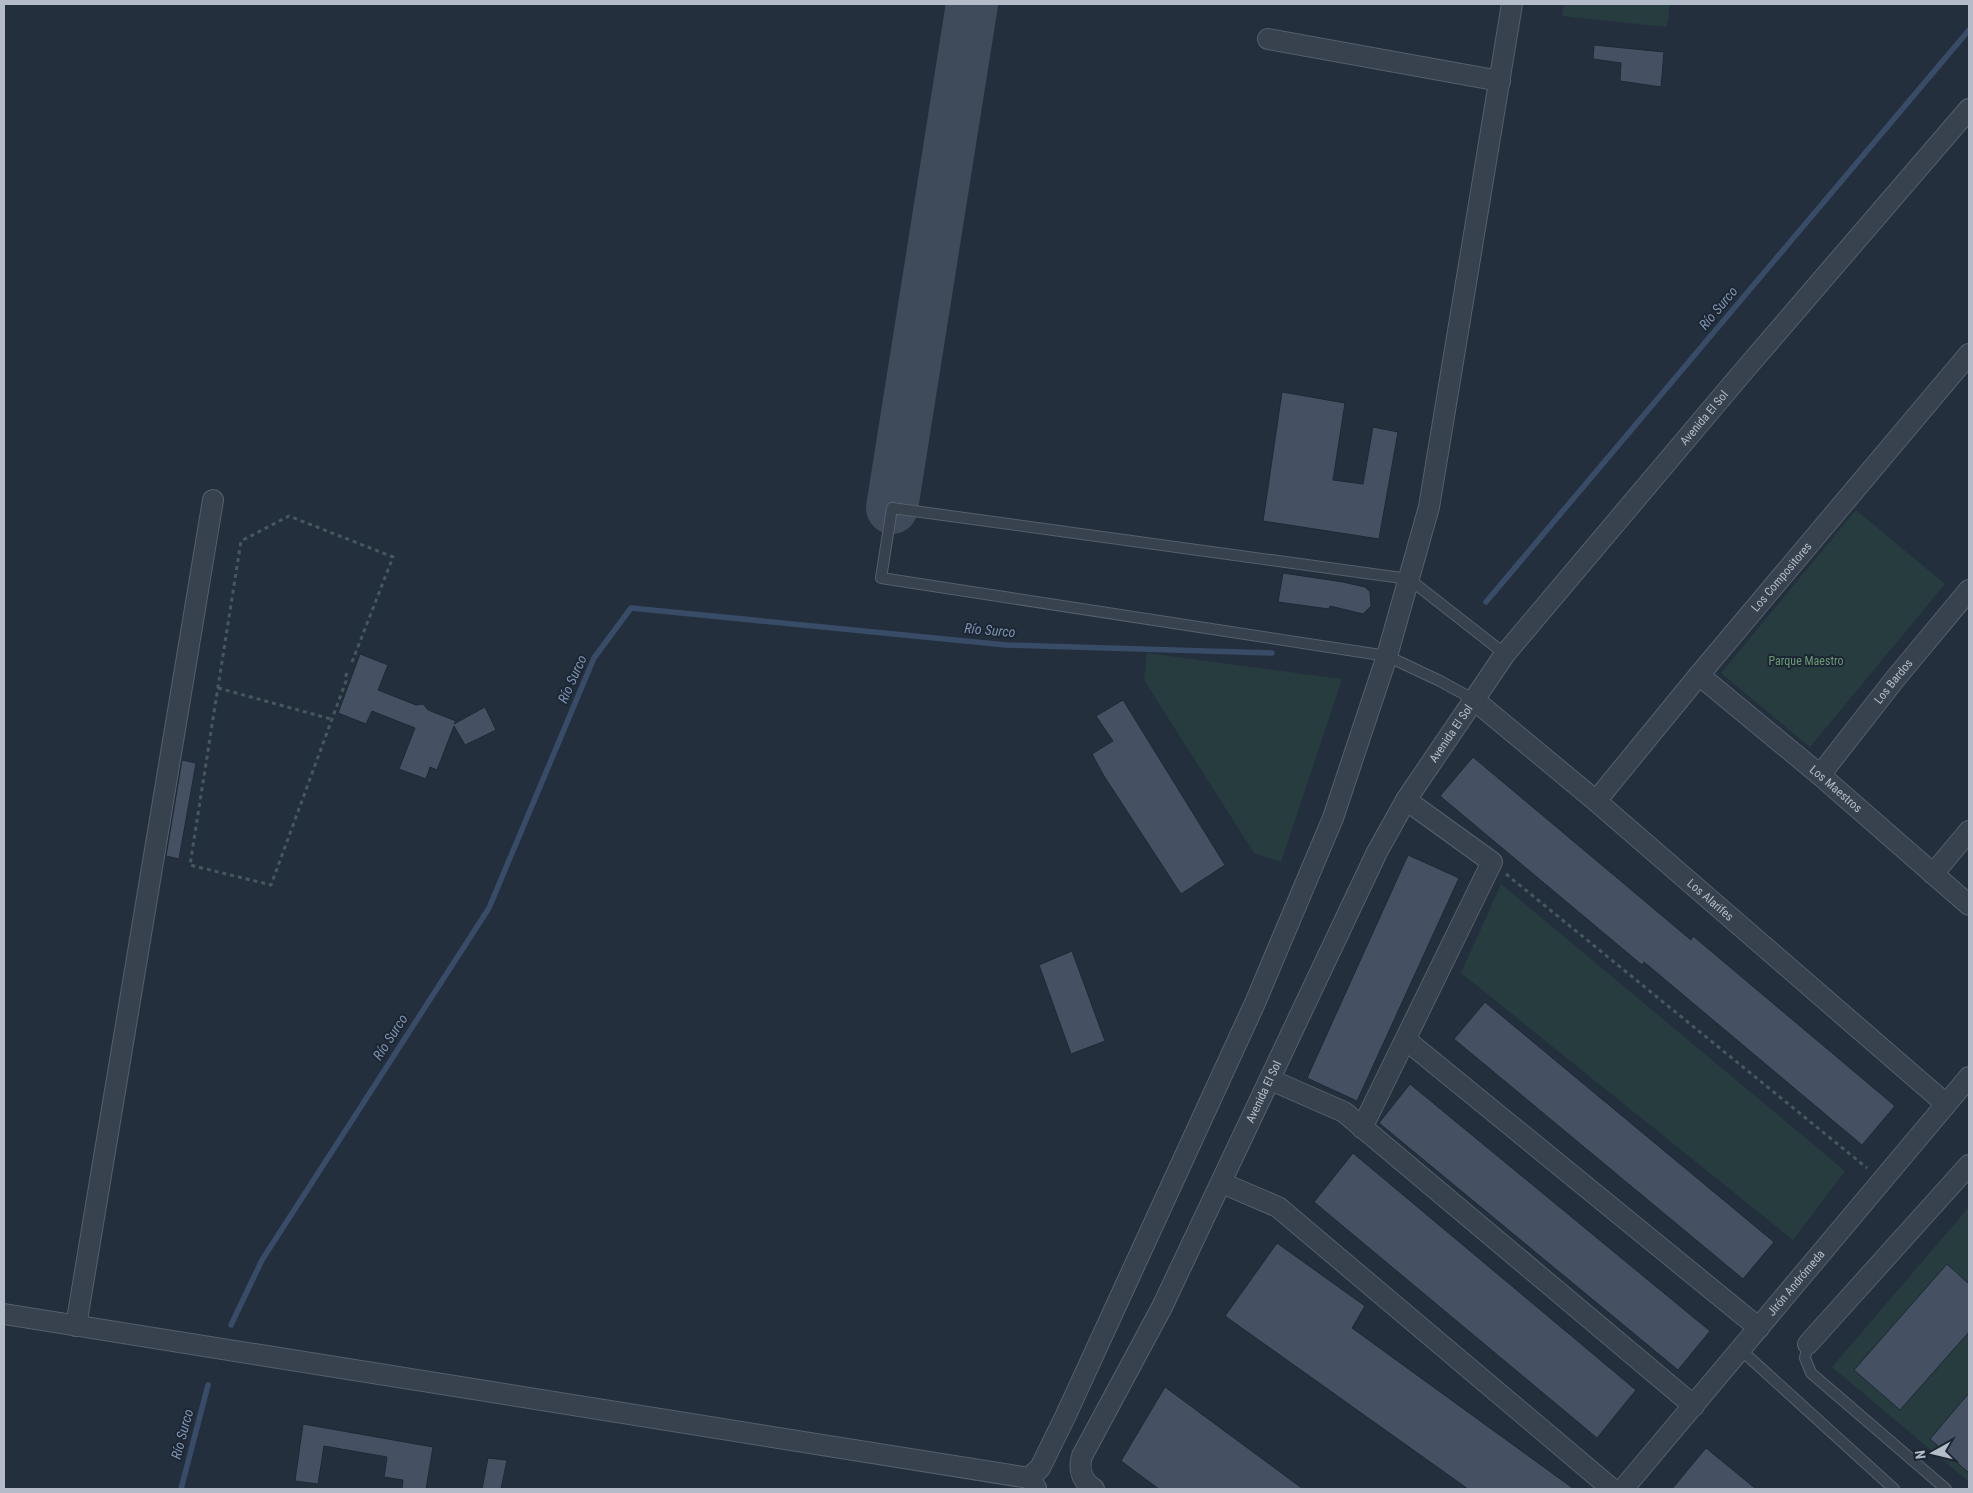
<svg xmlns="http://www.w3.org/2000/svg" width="1973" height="1493" font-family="'Roboto Condensed',sans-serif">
	<rect width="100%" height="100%" fill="#242f3e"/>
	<!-- green -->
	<g fill="#263c3f">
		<path d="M1564,4H1670L1667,27L1562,16Z"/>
		<path d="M1856,510L1945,584L1810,747L1721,673Z"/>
		<path d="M1147,653L1342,679L1281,862L1254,853L1144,680Z"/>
		<path d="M1501,884L1845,1171L1793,1240L1461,973Z"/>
		<path d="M1969,1207V1482L1832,1367Z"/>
	</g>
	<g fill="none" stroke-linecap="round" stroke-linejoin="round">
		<!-- stream -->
		<g stroke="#394c67" stroke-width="5.5">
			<path d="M1486,602L1969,30"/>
			<path d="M231,1325L262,1260L489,908L594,658L631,608L1006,645L1272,653"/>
			<path d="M181,1489L208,1385"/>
		</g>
		<!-- taxiway -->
		<path stroke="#3f4a5a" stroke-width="52" d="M892,508L972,4"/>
	</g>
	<!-- building -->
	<g fill="#455162" stroke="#1f2835">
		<path d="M1594,45L1664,52L1661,87L1620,81L1621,63L1593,59Z"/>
		<path d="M1282,392L1345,403L1333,480L1363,484L1373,427L1398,432L1379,539L1263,521Z"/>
		<path d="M1283,573L1343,582L1365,587L1370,592L1371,606L1363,614L1330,606L1329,609L1278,602Z"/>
		<path d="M360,654L388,665L378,690L416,705L423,704L428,710L456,721L454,724L485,707L496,730L465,745L454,726L437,770L430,767L426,779L399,769L415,728L372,711L366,724L338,713Z"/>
		<path d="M1123,700L1225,865L1181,894L1104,776L1092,754L1113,741L1096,716Z"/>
		<path d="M1473,757L1691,940L1693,936L1895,1106L1862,1145L1644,962L1642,965L1440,796Z"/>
		<path d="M182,760L196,763L179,859L166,856Z"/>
		<path d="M1408,855L1459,878L1357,1101L1307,1078Z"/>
		<path d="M1072,951L1105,1041L1071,1054L1039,965Z"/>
		<path d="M1485,1002L1774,1242L1743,1279L1454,1039Z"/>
		<path d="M1410,1084L1710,1331L1678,1370L1379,1123Z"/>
		<path d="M1353,1153L1636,1390L1597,1438L1314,1202Z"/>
		<path d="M1277,1243L1365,1306L1352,1328L1574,1489H1468L1225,1316Z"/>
		<path d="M1947,1264L1969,1284V1332L1900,1410L1854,1370Z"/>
		<path d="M1165,1387L1303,1489H1159L1121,1461Z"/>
		<path d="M1969,1393V1473L1930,1439Z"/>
		<path d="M303,1424L433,1447L426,1489H402L403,1480L384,1477L387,1457L324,1446L318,1484L295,1481Z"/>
		<path d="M1706,1448L1756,1489H1672Z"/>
		<path d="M488,1458L507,1460L501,1489H482Z"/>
	</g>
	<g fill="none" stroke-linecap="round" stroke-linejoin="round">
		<defs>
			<g id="service">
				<path d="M1473,699L1440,681L1387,656L881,578L892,508L1409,579L1505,654"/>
				<path d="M1808,1344L1805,1358L1811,1373L1946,1489"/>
				<path d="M1741,1350L1894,1489"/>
			</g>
			<g id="minor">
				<path d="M1268,39L1500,81"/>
				<path id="s1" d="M1699,675L1820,775L1969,905"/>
				<path id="s2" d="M1473,699L1596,801L1946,1104"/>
				<path id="s3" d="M1820,775L1895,679L1969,590"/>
				<path id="s4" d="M1596,801L1699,675L1969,354"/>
				<path d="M1933,874L1969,831"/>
				<path d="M1406,1040L1759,1328"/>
				<path d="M1271,1080L1344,1112L1694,1406"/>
				<path d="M1362,1128L1492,862L1406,800"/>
				<path d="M1222,1183L1278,1207L1612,1489"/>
				<path d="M4,1314L1029,1478L1036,1488"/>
				<path d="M76,1326L213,500"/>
				<path d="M1808,1344L1969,1165"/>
				<path d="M1029,1478L1040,1468L1065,1417L1255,1003L1333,818L1387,656L1429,507L1512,4"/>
				<path id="s5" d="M1094,1489C1082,1481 1078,1470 1082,1456L1162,1307L1377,852L1406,800L1505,654L1742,373L1969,109"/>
				<path id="s6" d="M1623,1489L1969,1077"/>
			</g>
		</defs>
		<!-- service casing -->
		<use href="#service" stroke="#565f6c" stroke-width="12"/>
		<!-- minor casing -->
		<use href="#minor" stroke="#565f6c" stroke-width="22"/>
		<!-- path -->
		<g stroke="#44595c" stroke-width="3" stroke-dasharray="4 4" stroke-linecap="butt">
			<path d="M347,673L345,678L346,681L271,885L190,865L241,541L289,516L393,557L352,662"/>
			<path d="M218,688L331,719"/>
			<path d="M1506,874L1867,1168"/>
		</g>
		<!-- service -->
		<use href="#service" stroke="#38414e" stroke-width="10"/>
		<!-- minor -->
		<use href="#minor" stroke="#38414e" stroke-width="20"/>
	</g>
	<g text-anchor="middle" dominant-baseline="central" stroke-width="4" stroke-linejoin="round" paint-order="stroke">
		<!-- street labels -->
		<g font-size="12" fill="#b4bcc9" stroke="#1d2633">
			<text stroke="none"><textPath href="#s5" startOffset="1255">Avenida El Sol</textPath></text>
			<text stroke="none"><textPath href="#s4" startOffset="291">Los Compositores</textPath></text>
			<text stroke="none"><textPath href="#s3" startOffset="119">Los Bardos</textPath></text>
			<text stroke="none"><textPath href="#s5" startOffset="850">Avenida El Sol</textPath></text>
			<text stroke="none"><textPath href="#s1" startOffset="178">Los Maestros</textPath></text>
			<text stroke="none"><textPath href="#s2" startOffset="311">Los Alarifes</textPath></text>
			<text stroke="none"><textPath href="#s5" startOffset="445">Avenida El Sol</textPath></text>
			<text stroke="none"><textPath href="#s6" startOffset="269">Jirón Andrómeda</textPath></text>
		</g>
		<!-- park labels -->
		<g font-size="12" fill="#6b9a76" stroke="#1d2633">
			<text x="1806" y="661">Parque Maestro</text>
		</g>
		<!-- water labels -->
		<g font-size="14" font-style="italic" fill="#7c92b1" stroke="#1d2633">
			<text transform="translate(1718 308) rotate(-50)">Río Surco</text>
			<text transform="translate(990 630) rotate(5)">Río Surco</text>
			<text transform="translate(572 679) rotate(-66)">Río Surco</text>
			<text transform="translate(390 1037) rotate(-57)">Río Surco</text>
			<text transform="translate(182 1434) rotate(-75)">Río Surco</text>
		</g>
	</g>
	<!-- border -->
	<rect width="1973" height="1493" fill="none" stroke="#b4bcc9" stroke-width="10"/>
	<!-- north arrow -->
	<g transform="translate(1933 1453) rotate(262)" stroke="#1d2633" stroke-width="4" paint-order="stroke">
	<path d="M0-4L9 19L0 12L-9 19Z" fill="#b4bcc9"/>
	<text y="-8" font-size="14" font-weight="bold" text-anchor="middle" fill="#b4bcc9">N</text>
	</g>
</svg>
